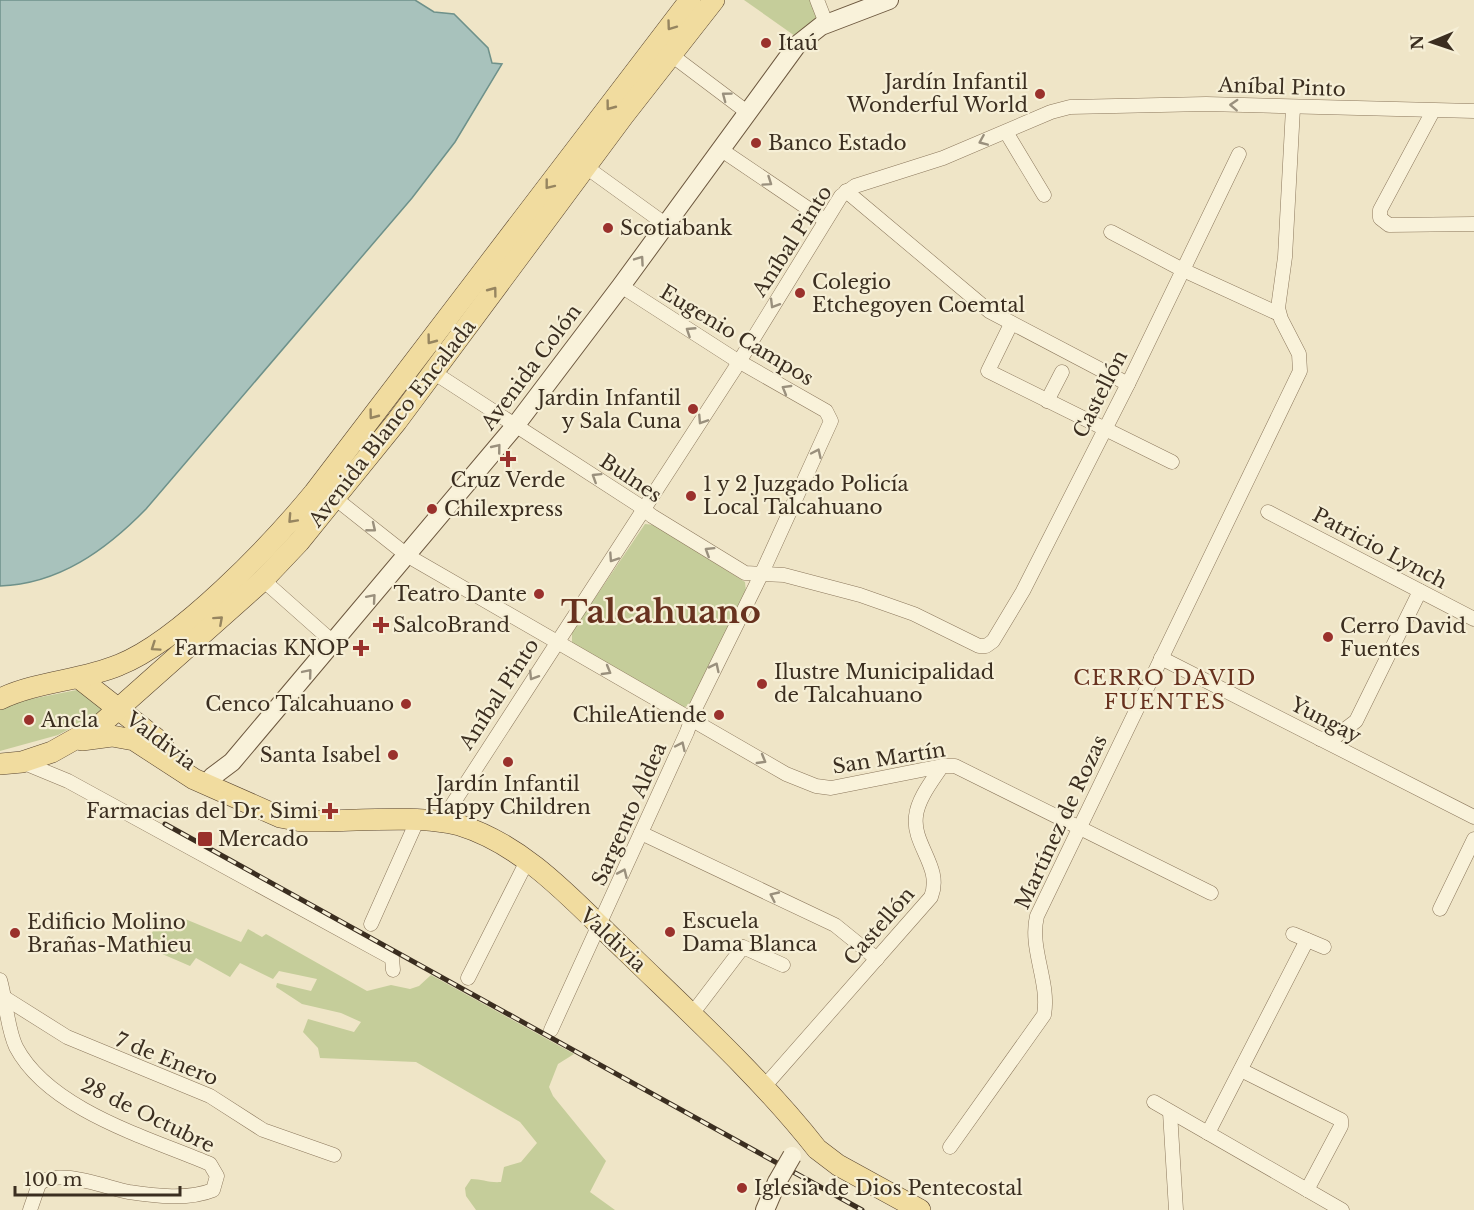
<svg xmlns="http://www.w3.org/2000/svg" width="1474" height="1210" font-family="'Libre Baskerville',serif">
	<rect width="100%" height="100%" fill="#efe5c7"/>
	<!-- green -->
	<g fill="#c5cd9a">
		<path d="M744,0H811L820,18L795,36Z"/>
		<path d="M645,524L655,525L745,582L746,592L689,705L683,708L572,643V632Z"/>
		<path d="M82,689L103,706L101,712L58,735L0,751V705Z"/>
		<path d="M158,919L178,929L185,919L241,942L248,929L262,937L266,934L367,991L391,985L410,989L419,986L431,975L574,1054L558,1064L549,1087L553,1096L606,1161L590,1192L615,1210H476L466,1196L465,1188L471,1179C482,1179 489,1183 501,1182L504,1167L521,1162L537,1143L520,1122L416,1062L320,1058L318,1048L303,1032L308,1019L354,1032L361,1022L341,1013L302,1004L276,987L277,983L311,991L317,979L279,971L273,979L240,963L230,977L196,958L190,966L146,947Z"/>
	</g>
	<!-- water -->
	<path fill="#a8c2bc" stroke="#6e918a" stroke-width="1.5" d="M0,0H415L434,12L454,14L488,48L492,63L502,64L455,142L412,198L146,509C106,550 59,584 0,586Z"/>
	<g fill="none" stroke-linecap="round" stroke-linejoin="round">
		<defs>
			<g id="street">
				<path d="M817,0L826,23"/>
				<path d="M670,54L747,112"/>
				<path d="M1433,111L1380,210V218L1389,225L1474,224"/>
				<path d="M1006,132L1044,195"/>
				<path d="M720,149L825,220"/>
				<path d="M586,167L665,224"/>
				<path d="M846,191L989,311L1128,384"/>
				<path d="M1111,232L1183,270L1279,314"/>
				<path d="M1011,324L988,371L1172,462"/>
				<path d="M433,372L637,504L652,516L745,573L784,575L860,595L914,614L979,646H986L993,641L1023,591L1128,384L1239,154"/>
				<path d="M1047,401L1062,372"/>
				<path d="M336,499L408,556L786,774L816,786L831,788L942,766H955L1211,893"/>
				<path d="M1268,512L1474,619"/>
				<path d="M263,580L334,643"/>
				<path d="M1161,658L1474,817"/>
				<path d="M1320,739L1335,737L1356,721L1420,591"/>
				<path d="M22,762L68,781L392,958L393,970"/>
				<path d="M441,822L734,370L841,196L855,186L943,158L1051,112L1070,107L1206,104L1474,111"/>
				<path d="M641,833L835,925L877,959"/>
				<path d="M1440,909L1474,839"/>
				<path d="M371,924L417,821"/>
				<path d="M1293,934L1324,947"/>
				<path d="M468,978L527,861"/>
				<path d="M0,980C6,1000 7,1028 16,1047C49,1110 149,1138 210,1164L217,1176L213,1190C189,1200 155,1196 129,1192C107,1188 57,1167 39,1184L30,1210"/>
				<path d="M5,998L67,1037L210,1096L263,1130L334,1155"/>
				<path d="M692,1014L743,947L783,965"/>
				<path d="M551,1030L687,732L695,709L761,575L831,421L826,411L733,358L621,286"/>
				<path d="M1241,1070L1341,1120V1126L1307,1190"/>
				<path d="M763,1088L931,897C943,867 912,845 916,816C918,798 933,780 942,766"/>
				<path d="M1154,1102L1342,1210"/>
				<path d="M1170,1112L1176,1210"/>
				<path d="M1208,1133L1307,940"/>
				<path d="M950,1147L1044,1015C1050,982 1029,949 1037,916L1300,371L1299,354L1281,319L1278,308L1285,257L1293,108"/>
			</g>
			<g id="secondary">
				<path d="M212,777L232,762L515,426L621,286L797,45L821,26L889,0"/>
				<path d="M765,1210L777,1182"/>
			</g>
			<g id="primary">
				<path d="M79,678L163,744"/>
				<path d="M0,699C37,681 81,681 119,665C180,641 272,544 314,493L690,0"/>
				<path d="M82,740L112,736L134,740L194,779L280,817L301,821C345,822 420,814 459,825C528,846 578,906 628,953C693,1016 761,1078 817,1149L838,1165L920,1210"/>
				<path d="M0,764L22,762L52,752L100,725L263,580L299,542L397,421L624,115L714,0"/>
			</g>
		</defs>
		<!-- street casing -->
		<use href="#street" stroke="#8b775c" stroke-width="15"/>
		<!-- secondary casing -->
		<use href="#secondary" stroke="#6d583f" stroke-width="20"/>
		<!-- primary casing -->
		<use href="#primary" stroke="#594530" stroke-width="22"/>
		<!-- street -->
		<use href="#street" stroke="#f9f2da" stroke-width="14"/>
		<!-- secondary -->
		<use href="#secondary" stroke="#f9f2da" stroke-width="18"/>
		<!-- primary -->
		<use href="#primary" stroke="#f1dc9f" stroke-width="21"/>
		<defs>
			<path id="rail" d="M165,824L862,1210"/>
		</defs>
		<!-- rail casing -->
		<use href="#rail" stroke="#3b2e20" stroke-width="5"/>
		<!-- rail -->
		<use href="#rail" stroke="#f6efd6" stroke-width="3" stroke-dasharray="9" stroke-linecap="butt"/>
		<defs>
			<path id="secondary-bridge" d="M777,1182L792,1156"/>
		</defs>
		<!-- secondary-bridge casing -->
		<use href="#secondary-bridge" stroke="#6d583f" stroke-width="20" stroke-linecap="butt"/>
		<!-- secondary-bridge -->
		<use href="#secondary-bridge" stroke="#f9f2da" stroke-width="18"/>
	</g>
	<!-- one-way arrows -->
	<defs><path id="oneway-chevron" d="M-2-3.5L2.5 0L-2 3.5" fill="none" stroke-width="1.6" stroke-linecap="round" stroke-linejoin="round" transform="scale(1.5)"/></defs>
	<g stroke="#968560">
		<use href="#oneway-chevron" transform="translate(671 26) rotate(126)"/>
		<use href="#oneway-chevron" transform="translate(610 106) rotate(127)"/>
		<use href="#oneway-chevron" transform="translate(549 185) rotate(128)"/>
		<use href="#oneway-chevron" transform="translate(493 291) rotate(-53)"/>
		<use href="#oneway-chevron" transform="translate(431 340) rotate(127)"/>
		<use href="#oneway-chevron" transform="translate(373 415) rotate(127)"/>
		<use href="#oneway-chevron" transform="translate(292 519) rotate(133)"/>
		<use href="#oneway-chevron" transform="translate(219 620) rotate(-42)"/>
		<use href="#oneway-chevron" transform="translate(155 647) rotate(146)"/>
	</g>
	<g stroke="#9a907d">
		<use href="#oneway-chevron" transform="translate(726 96) rotate(-143)"/>
		<use href="#oneway-chevron" transform="translate(1234 105) rotate(-177)"/>
		<use href="#oneway-chevron" transform="translate(983 141) rotate(157)"/>
		<use href="#oneway-chevron" transform="translate(768 182) rotate(34)"/>
		<use href="#oneway-chevron" transform="translate(640 260) rotate(-55)"/>
		<use href="#oneway-chevron" transform="translate(774 304) rotate(121)"/>
		<use href="#oneway-chevron" transform="translate(690 331) rotate(-147)"/>
		<use href="#oneway-chevron" transform="translate(786 389) rotate(-150)"/>
		<use href="#oneway-chevron" transform="translate(702 420) rotate(123)"/>
		<use href="#oneway-chevron" transform="translate(497 448) rotate(-51)"/>
		<use href="#oneway-chevron" transform="translate(817 453) rotate(-65)"/>
		<use href="#oneway-chevron" transform="translate(596 477) rotate(-148)"/>
		<use href="#oneway-chevron" transform="translate(372 528) rotate(39)"/>
		<use href="#oneway-chevron" transform="translate(709 551) rotate(-148)"/>
		<use href="#oneway-chevron" transform="translate(613 558) rotate(124)"/>
		<use href="#oneway-chevron" transform="translate(372 598) rotate(-49)"/>
		<use href="#oneway-chevron" transform="translate(715 667) rotate(-64)"/>
		<use href="#oneway-chevron" transform="translate(607 671) rotate(30)"/>
		<use href="#oneway-chevron" transform="translate(308 673) rotate(-50)"/>
		<use href="#oneway-chevron" transform="translate(533 676) rotate(122)"/>
		<use href="#oneway-chevron" transform="translate(681 746) rotate(-65)"/>
		<use href="#oneway-chevron" transform="translate(762 760) rotate(30)"/>
		<use href="#oneway-chevron" transform="translate(623 873) rotate(-66)"/>
		<use href="#oneway-chevron" transform="translate(774 896) rotate(-155)"/>
	</g>
	<!-- markers -->
	<g fill="#9a312c" stroke="#f6efd6" stroke-width="2">
		<circle cx="766" cy="43" r="6"/>
		<circle cx="1040" cy="94" r="6"/>
		<circle cx="756" cy="143" r="6"/>
		<circle cx="608" cy="228" r="6"/>
		<circle cx="800" cy="293" r="6"/>
		<circle cx="693" cy="409" r="6"/>
		<path d="M505 450h6v6h6v6h-6v6h-6v-6h-6v-6h6z"/>
		<circle cx="691" cy="496" r="6"/>
		<circle cx="432" cy="509" r="6"/>
		<circle cx="539" cy="594" r="6"/>
		<path d="M378 616h6v6h6v6h-6v6h-6v-6h-6v-6h6z"/>
		<circle cx="1328" cy="637" r="6"/>
		<path d="M358 639h6v6h6v6h-6v6h-6v-6h-6v-6h6z"/>
		<circle cx="762" cy="684" r="6"/>
		<circle cx="406" cy="704" r="6"/>
		<circle cx="719" cy="715" r="6"/>
		<circle cx="29" cy="720" r="6"/>
		<circle cx="393" cy="755" r="6"/>
		<circle cx="508" cy="762" r="6"/>
		<path d="M327 802h6v6h6v6h-6v6h-6v-6h-6v-6h6z"/>
		<rect x="197" y="831" width="16" height="16" rx="3"/>
		<circle cx="670" cy="932" r="6"/>
		<circle cx="15" cy="933" r="6"/>
		<circle cx="742" cy="1188" r="6"/>
	</g>
	<g text-anchor="middle" dominant-baseline="central" stroke-width="4.5" stroke-linejoin="round" paint-order="stroke">
		<!-- poi labels -->
		<g font-size="20" fill="#3b2e20" stroke="#f6efd6" text-anchor="start">
			<text x="778" y="43">Itaú</text>
			<text x="1028" y="82" text-anchor="end">Jardín Infantil<tspan x="1028" dy="23">Wonderful World</tspan></text>
			<text x="768" y="143">Banco Estado</text>
			<text x="620" y="228">Scotiabank</text>
			<text x="812" y="282">Colegio<tspan x="812" dy="23">Etchegoyen Coemtal</tspan></text>
			<text x="681" y="398" text-anchor="end">Jardin Infantil<tspan x="681" dy="23">y Sala Cuna</tspan></text>
			<text x="508" y="480" text-anchor="middle">Cruz Verde</text>
			<text x="703" y="484">1 y 2 Juzgado Policía<tspan x="703" dy="23">Local Talcahuano</tspan></text>
			<text x="444" y="509">Chilexpress</text>
			<text x="527" y="594" text-anchor="end">Teatro Dante</text>
			<text x="393" y="625">SalcoBrand</text>
			<text x="1340" y="626">Cerro David<tspan x="1340" dy="23">Fuentes</tspan></text>
			<text x="349" y="648" text-anchor="end">Farmacias KNOP</text>
			<text x="774" y="672">Ilustre Municipalidad<tspan x="774" dy="23">de Talcahuano</tspan></text>
			<text x="394" y="704" text-anchor="end">Cenco Talcahuano</text>
			<text x="707" y="715" text-anchor="end">ChileAtiende</text>
			<text x="41" y="720">Ancla</text>
			<text x="381" y="755" text-anchor="end">Santa Isabel</text>
			<text x="508" y="784" text-anchor="middle">Jardín Infantil<tspan x="508" dy="23">Happy Children</tspan></text>
			<text x="318" y="811" text-anchor="end">Farmacias del Dr. Simi</text>
			<text x="218" y="839">Mercado</text>
			<text x="682" y="921">Escuela<tspan x="682" dy="23">Dama Blanca</tspan></text>
			<text x="27" y="922">Edificio Molino<tspan x="27" dy="23">Brañas-Mathieu</tspan></text>
			<text x="754" y="1188">Iglesia de Dios Pentecostal</text>
		</g>
		<!-- street labels -->
		<g font-size="20" fill="#3b2e20" stroke="#f6efd6">
			<text transform="translate(1282 87) rotate(2)">Aníbal Pinto</text>
			<text transform="translate(792 241) rotate(-57)">Aníbal Pinto</text>
			<text transform="translate(737 335) rotate(31)">Eugenio Campos</text>
			<text transform="translate(531 367) rotate(-53)">Avenida Colón</text>
			<text transform="translate(1100 394) rotate(-63)">Castellón</text>
			<text transform="translate(392 423) rotate(-52)">Avenida Blanco Encalada</text>
			<text transform="translate(631 478) rotate(34)">Bulnes</text>
			<text transform="translate(1380 548) rotate(28)">Patricio Lynch</text>
			<text transform="translate(499 694) rotate(-57)">Aníbal Pinto</text>
			<text transform="translate(1326 720) rotate(27)">Yungay</text>
			<text transform="translate(161 741) rotate(37)">Valdivia</text>
			<text transform="translate(889 758) rotate(-9)">San Martín</text>
			<text transform="translate(629 814) rotate(-66)">Sargento Aldea</text>
			<text transform="translate(1061 822) rotate(-65)">Martínez de Rozas</text>
			<text transform="translate(879 926) rotate(-49)">Castellón</text>
			<text transform="translate(613 940) rotate(43)">Valdivia</text>
			<text transform="translate(167 1059) rotate(22)">7 de Enero</text>
			<text transform="translate(148 1115) rotate(26)">28 de Octubre</text>
		</g>
		<!-- neighbourhood labels -->
		<g font-size="21" letter-spacing="1.5" fill="#68321f" stroke="#f6efd6">
			<text x="1165" y="678">CERRO DAVID<tspan x="1165" dy="24">FUENTES</tspan></text>
		</g>
		<!-- town labels -->
		<g font-size="32" font-weight="bold" fill="#68321f" stroke="#f6efd6">
			<text x="661" y="612">Talcahuano</text>
		</g>
	</g>
	<!-- north arrow -->
	<g transform="translate(1432 42) rotate(268)" stroke="#f6efd6" stroke-width="4.5" paint-order="stroke">
	<path d="M0-4.5L10 22L0 15L-10 22Z" fill="#3b2e20"/>
	<text y="-9" font-size="16" font-weight="bold" text-anchor="middle" fill="#3b2e20">N</text>
	</g>
	<!-- scale -->
	<path d="M15 1186v9h165v-9" fill="none" stroke="#3b2e20" stroke-width="3"/>
	<text x="24" y="1186" font-size="18" fill="#3b2e20" stroke="#f6efd6" stroke-width="4.5" paint-order="stroke">100 m</text>
</svg>
